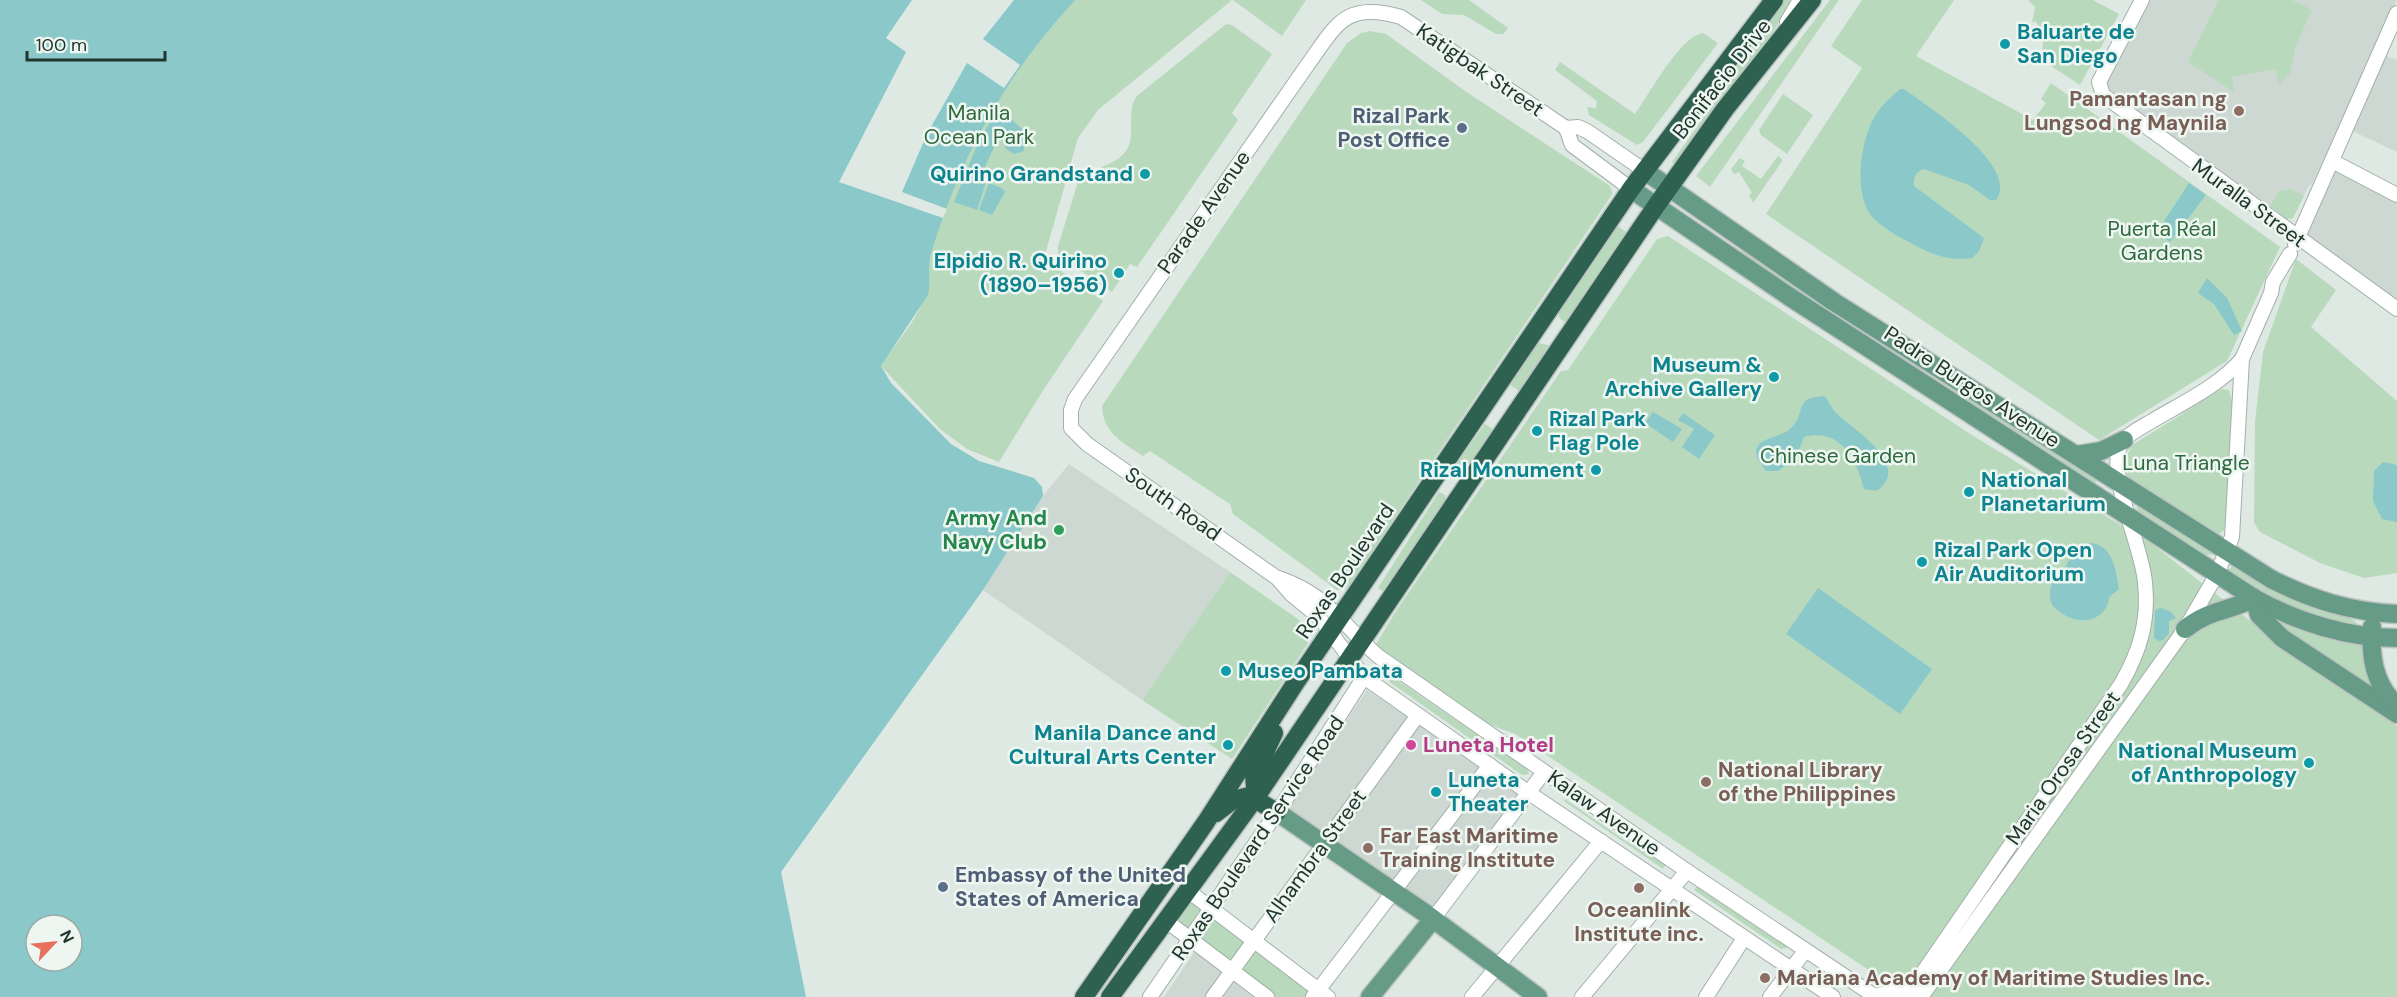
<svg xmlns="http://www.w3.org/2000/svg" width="2397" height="997" font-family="'DM Sans',sans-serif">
	<rect width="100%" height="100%" fill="#dee9e3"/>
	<!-- built -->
	<g fill="#cdd8d2">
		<path d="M2149,0H2397L2312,184L2308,187L2293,218L2287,219L2263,201L2257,203L2107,93L2103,86Z"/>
		<path d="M2384,55L2397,60V152L2350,130Z"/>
		<path d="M2334,166L2397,199V302L2304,236Z"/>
		<path d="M1069,464L1230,572L1142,700L983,590L1043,496Z"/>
		<path d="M1367,690L1523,793L1436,908L1287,807Z"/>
		<path d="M1195,951L1222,973L1253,997H1164Z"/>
	</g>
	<!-- green -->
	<g fill="#b9d9bd">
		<path d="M912,0H1232L1098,110L1078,138L1045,255L1053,265L1103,301L1042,392L999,462L967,449L940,429L881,366C894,345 914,324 923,301C929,285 927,271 931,255Z"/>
		<path d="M1233,0H1306L1282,36Z"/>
		<path d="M1421,0H1469L1508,28L1503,34H1496L1464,15L1442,14Z"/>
		<path d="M1785,0H1793L1772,33L1675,164L1672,162L1709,110L1735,66Z"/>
		<path d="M1830,0H1839L1710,187L1696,176Z"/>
		<path d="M1862,0H1954L1916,56L2033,120L2046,103L2041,99L2051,83L2280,247L2227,361L2099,440L1766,214L1862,68L1831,46Z"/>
		<path d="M2028,0H2093L2119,14L2080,85L2039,58C2045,43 2045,34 2035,21L2032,23L2035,7Z"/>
		<path d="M2219,0H2292L2312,10L2296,45L2290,73L2279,84L2276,69L2232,77L2234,92L2188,62Z"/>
		<path d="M1226,24L1232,25L1272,54L1232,113L1238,120L1137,267L1130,264L1112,292L1058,255V246L1078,182C1089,167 1115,167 1126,151C1137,135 1125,112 1137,96Z"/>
		<path d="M1370,31L1386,34L1468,93L1610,186L1613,193L1350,584L1345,589L1337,590L1233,514L1230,504L1219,497L1150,451L1143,456C1122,442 1103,433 1102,406L1347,43L1361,33Z"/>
		<path d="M1703,33L1718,43L1643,142L1637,145L1589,115L1587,107L1596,108L1597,101L1555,70L1560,62L1635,114C1649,95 1680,36 1703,33Z"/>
		<path d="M1783,94L1813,115L1787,154L1761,135L1759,130Z"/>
		<path d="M1778,156L1783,160L1753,203L1749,195L1752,193L1739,172L1734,174L1731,169L1740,158L1745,161L1742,166L1761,179Z"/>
		<path d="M2290,189L2304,196L2293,218L2287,219L2270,206L2280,191Z"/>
		<path d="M1618,226L1626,232C1613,251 1580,314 1564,322L1559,317V313Z"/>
		<path d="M1668,236L1975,437L2152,544L2318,674L2397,726V997H1909L1515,734L1488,724L1375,646L1396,611L1561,371L1568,370L1657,239Z"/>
		<path d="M1742,250L1923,368L1919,369L1739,253Z"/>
		<path d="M2296,259L2336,290L2311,327L2397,401V573L2364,578L2320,563L2260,532L2254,523L2255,421L2263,352Z"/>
		<path d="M1538,343L1548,345L1549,350L1521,392L1510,385Z"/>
		<path d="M1935,378L2097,478L2095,486L1933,380Z"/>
		<path d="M2222,389L2229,390L2232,401L2228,511L2224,530L2219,534L2129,479C2122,466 2125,455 2134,444Z"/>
		<path d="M1485,424L1495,431L1463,475L1456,472L1455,466Z"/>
		<path d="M1439,492L1445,495L1446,500L1384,592L1378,588Z"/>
		<path d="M2136,504L2211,551L2213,554L2205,555L2139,514Z"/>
		<path d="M2234,565C2263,582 2288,600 2320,611C2331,615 2353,615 2358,625C2320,627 2263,594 2231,573L2229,569Z"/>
		<path d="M1230,572L1298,619L1308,630V643L1232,759L1142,700Z"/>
		<path d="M2275,618L2323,636L2364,644L2369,684L2366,687L2270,619Z"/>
		<path d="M1377,666L1527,769L1529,774L1522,775L1374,671Z"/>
		<path d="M1565,799L1626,841L1667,863L1663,869L1564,801Z"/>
		<path d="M1698,884L1785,943L1787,948L1781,949L1694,890Z"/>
		<path d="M1190,898L1321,997H1274L1175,920Z"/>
	</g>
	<!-- water -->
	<g fill="#8ac8ca" fill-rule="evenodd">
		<path d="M0,0H1075C1005,77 961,154 931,254C927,268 931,281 928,295L881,366L891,383L951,444L979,461L1034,478L1042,487L1043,496L983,590L781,872L806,997H0ZM36,925H72V961H36Z"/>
		<path d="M1900,89H1904C1927,106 2021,166 1996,200H1990L1969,185L1924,169C1915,172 1914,177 1914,186L1984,238L1979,251L1972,258C1950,262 1930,254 1911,243C1897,236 1879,226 1870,214C1853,189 1861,136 1877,113C1883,104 1892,96 1900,89Z"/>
		<path d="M997,111L1002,118H1010L1025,132L1024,151L1014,154L1005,148L1006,142L998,139L982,173L988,176L977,210L954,202L979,140Z"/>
		<path d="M989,183L1002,188L1005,192L992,215L979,210Z"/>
		<path d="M2189,183L2206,195L2170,242L2157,232Z"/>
		<path d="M2207,278L2227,298L2242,331L2234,335L2214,304L2198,293Z"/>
		<path d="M1824,396C1829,401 1831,407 1835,412C1850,427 1915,466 1876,491L1864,489C1857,459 1840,427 1804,437L1796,458L1778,471H1766L1757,458L1756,450L1760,443C1770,437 1781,436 1790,429C1807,415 1792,397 1824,396Z"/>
		<path d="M1653,412L1682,429L1673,442L1645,423Z"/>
		<path d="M1683,413L1715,435L1699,459L1682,447L1694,429L1678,420Z"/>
		<path d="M2383,462L2397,465V522L2382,519L2373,501L2374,471Z"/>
		<path d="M2091,543C2113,545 2116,571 2119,589C2116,592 2110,595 2109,599C2108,602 2108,605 2106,608C2091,629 2066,620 2052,605C2047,588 2051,584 2062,572C2073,559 2068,547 2091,543Z"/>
		<path d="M1818,588L1932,669L1900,714L1786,634Z"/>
		<path d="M2161,608L2171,612L2176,618L2169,621V633L2163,640L2159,641L2154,638L2155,610Z"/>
	</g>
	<!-- pier -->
	<path fill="#dee9e3" d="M912,0H1014L983,39L1020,65L1004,88L967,63L927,134L902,192L947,209L943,218L839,182L906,52L886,38Z"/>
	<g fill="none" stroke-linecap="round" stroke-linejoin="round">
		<defs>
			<g id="minor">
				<path d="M2142,0L2099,82L2103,95L2397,309"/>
				<path d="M1787,22L1800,0"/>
				<path d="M1566,128L1572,145L1631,189"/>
				<path d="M2332,161L2397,195"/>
				<path d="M1645,171L1587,131L1578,127L1566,128L1401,17C1344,0 1336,26 1306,67L1075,399L1071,410V428L1087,444L1277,578L1291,594L1319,617L1364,677L1529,793L1833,997"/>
				<path d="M2295,244L2397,13"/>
				<path d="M1279,578C1330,596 1341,624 1378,656L1687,871L1876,997"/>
				<path d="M1187,890L1328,997"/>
				<path d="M1433,919L1544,772"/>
				<path d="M1165,920L1267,997"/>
				<path d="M1875,996L1912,986"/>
				<path d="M1150,997L1286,799L1364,677"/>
				<path d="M1213,997L1418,715"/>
				<path d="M1313,997L1490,765"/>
				<path d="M1472,997L1601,841"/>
				<path d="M1582,997L1687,871"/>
				<path d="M1706,997L1744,938"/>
				<path d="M1770,997L1805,951"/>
				<path d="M1906,997L2121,684C2140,651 2149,621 2145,583C2143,547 2104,471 2122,442C2129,433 2142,427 2152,421C2182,403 2219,386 2242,359"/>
				<path d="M1921,997L2185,629L2217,574L2232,537L2242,359L2271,293L2273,282L2290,254"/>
			</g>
			<g id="major">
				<path d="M1645,171L1834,302L2271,579C2312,600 2351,612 2397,614"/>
				<path d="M1631,189L1790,297L2254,598C2297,622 2348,638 2397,638"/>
				<path d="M2077,455L2101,451L2124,440"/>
				<path d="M2254,598L2259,615L2282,638L2397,714"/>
				<path d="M2372,627C2370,657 2374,684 2397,706"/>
				<path d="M2185,629C2211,608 2230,612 2254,598"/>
				<path d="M1277,812L1425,913L1538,997"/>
				<path d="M1370,997L1433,919"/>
			</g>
			<g id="highway">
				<path d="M1256,797L1254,776L1274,733"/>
				<path d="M1216,813L1233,800L1249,796L1277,812"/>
				<path d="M1084,997L1206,822L1296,682L1631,189L1774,0"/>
				<path d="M1110,997L1256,797L1656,206L1725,109L1812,0"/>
			</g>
		</defs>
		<!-- minor casing -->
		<use href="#minor" stroke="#a2b0a9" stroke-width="16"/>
		<!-- major casing -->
		<use href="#major" stroke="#bcc3c0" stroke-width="21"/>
		<!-- highway casing -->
		<use href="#highway" stroke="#bcc3c0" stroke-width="21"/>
		<!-- minor -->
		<use href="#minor" stroke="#fff" stroke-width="14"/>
		<!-- major -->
		<use href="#major" stroke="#669b87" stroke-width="18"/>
		<!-- highway -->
		<use href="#highway" stroke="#2f6151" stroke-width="18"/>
	</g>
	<!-- markers -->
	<g fill="#0f9aa8" stroke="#eef6f1" stroke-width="2">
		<circle cx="2005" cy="44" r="6"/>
		<circle cx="1145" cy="174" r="6"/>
		<circle cx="1119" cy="273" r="6"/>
		<circle cx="1774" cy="377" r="6"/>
		<circle cx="1537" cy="431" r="6"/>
		<circle cx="1596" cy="470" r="6"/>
		<circle cx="1969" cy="492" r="6"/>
		<circle cx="1922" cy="562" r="6"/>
		<circle cx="1226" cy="671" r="6"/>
		<circle cx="1228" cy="745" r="6"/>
		<circle cx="2309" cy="763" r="6"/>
		<circle cx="1436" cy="792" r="6"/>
	</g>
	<g fill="#8d6e63" stroke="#eef6f1" stroke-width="2">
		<circle cx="2239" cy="111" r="6"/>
		<circle cx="1706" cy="782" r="6"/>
		<circle cx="1368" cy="848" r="6"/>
		<circle cx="1639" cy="888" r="6"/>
		<circle cx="1765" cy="978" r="6"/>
	</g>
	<g fill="#5c6f8a" stroke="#eef6f1" stroke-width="2">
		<circle cx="1462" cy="128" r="6"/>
		<circle cx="943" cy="887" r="6"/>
	</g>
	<circle fill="#2e9e5b" stroke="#eef6f1" stroke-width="2" cx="1059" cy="530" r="6"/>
	<circle fill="#d1479c" stroke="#eef6f1" stroke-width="2" cx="1411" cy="745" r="6"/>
	<g text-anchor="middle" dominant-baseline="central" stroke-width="5" stroke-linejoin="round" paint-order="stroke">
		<!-- culture labels -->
		<g font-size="21" font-weight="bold" fill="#0d838f" stroke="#eef6f1" text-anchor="start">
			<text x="2017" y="32">Baluarte de<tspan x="2017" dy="24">San Diego</tspan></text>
			<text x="1133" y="174" text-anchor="end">Quirino Grandstand</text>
			<text x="1107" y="261" text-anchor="end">Elpidio R. Quirino<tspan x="1107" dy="24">(1890–1956)</tspan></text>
			<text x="1762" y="365" text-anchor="end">Museum &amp;<tspan x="1762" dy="24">Archive Gallery</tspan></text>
			<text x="1549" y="419">Rizal Park<tspan x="1549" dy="24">Flag Pole</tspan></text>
			<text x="1584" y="470" text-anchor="end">Rizal Monument</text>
			<text x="1981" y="480">National<tspan x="1981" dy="24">Planetarium</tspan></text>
			<text x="1934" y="550">Rizal Park Open<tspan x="1934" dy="24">Air Auditorium</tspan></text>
			<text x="1238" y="671">Museo Pambata</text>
			<text x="1216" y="733" text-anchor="end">Manila Dance and<tspan x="1216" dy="24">Cultural Arts Center</tspan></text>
			<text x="2297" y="751" text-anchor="end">National Museum<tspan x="2297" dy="24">of Anthropology</tspan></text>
			<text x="1448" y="780">Luneta<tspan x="1448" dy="24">Theater</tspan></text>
		</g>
		<!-- street labels -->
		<g font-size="21" fill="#21372e" stroke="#eef6f1">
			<text transform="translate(1480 70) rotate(34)">Katigbak Street</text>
			<text transform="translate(1722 79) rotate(-52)">Bonifacio Drive</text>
			<text transform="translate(2249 203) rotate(36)">Muralla Street</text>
			<text transform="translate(1204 212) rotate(-55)">Parade Avenue</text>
			<text transform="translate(1972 387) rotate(33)">Padre Burgos Avenue</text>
			<text transform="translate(1173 504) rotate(35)">South Road</text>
			<text transform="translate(1345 571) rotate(-56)">Roxas Boulevard</text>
			<text transform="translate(2063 768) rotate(-55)">Maria Orosa Street</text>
			<text transform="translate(1604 813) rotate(35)">Kalaw Avenue</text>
			<text transform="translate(1258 838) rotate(-56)">Roxas Boulevard Service Road</text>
			<text transform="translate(1315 856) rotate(-54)">Alhambra Street</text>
		</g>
		<!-- education labels -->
		<g font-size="21" font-weight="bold" fill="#785e54" stroke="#eef6f1" text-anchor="start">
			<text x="2227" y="99" text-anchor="end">Pamantasan ng<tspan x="2227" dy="24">Lungsod ng Maynila</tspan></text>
			<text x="1718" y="770">National Library<tspan x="1718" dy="24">of the Philippines</tspan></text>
			<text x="1380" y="836">Far East Maritime<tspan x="1380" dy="24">Training Institute</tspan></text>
			<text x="1639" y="910" text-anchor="middle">Oceanlink<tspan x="1639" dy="24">Institute inc.</tspan></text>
			<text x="1777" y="978">Mariana Academy of Maritime Studies Inc.</text>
		</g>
		<!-- park labels -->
		<g font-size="21" fill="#2f6a3f" stroke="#eef6f1">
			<text x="979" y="113">Manila<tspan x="979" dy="24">Ocean Park</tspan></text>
			<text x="2162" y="229">Puerta Réal<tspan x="2162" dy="24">Gardens</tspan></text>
			<text x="1838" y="456">Chinese Garden</text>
			<text x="2186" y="463">Luna Triangle</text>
		</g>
		<!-- service labels -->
		<g font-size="21" font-weight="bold" fill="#4e5e75" stroke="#eef6f1" text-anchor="end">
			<text x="1450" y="116">Rizal Park<tspan x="1450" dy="24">Post Office</tspan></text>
			<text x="955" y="875" text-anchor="start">Embassy of the United<tspan x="955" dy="24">States of America</tspan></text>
		</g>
		<!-- leisure labels -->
		<g font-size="21" font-weight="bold" fill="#27864d" stroke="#eef6f1" text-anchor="end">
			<text x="1047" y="518">Army And<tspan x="1047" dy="24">Navy Club</tspan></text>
		</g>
		<!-- hotel labels -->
		<g font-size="21" font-weight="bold" fill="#b23c85" stroke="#eef6f1" text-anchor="start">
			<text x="1423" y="745">Luneta Hotel</text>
		</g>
	</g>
	<!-- north arrow -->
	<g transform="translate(54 943) rotate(64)"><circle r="28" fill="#eef6f1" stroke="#9caaa3" stroke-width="1.5"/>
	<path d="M0-4.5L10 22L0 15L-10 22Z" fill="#e7705f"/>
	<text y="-9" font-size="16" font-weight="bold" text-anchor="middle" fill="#21372e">N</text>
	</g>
	<!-- scale -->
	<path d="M27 51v9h138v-9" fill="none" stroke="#21372e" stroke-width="3"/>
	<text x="36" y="51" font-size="18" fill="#21372e" stroke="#eef6f1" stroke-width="4.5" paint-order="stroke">100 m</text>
</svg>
